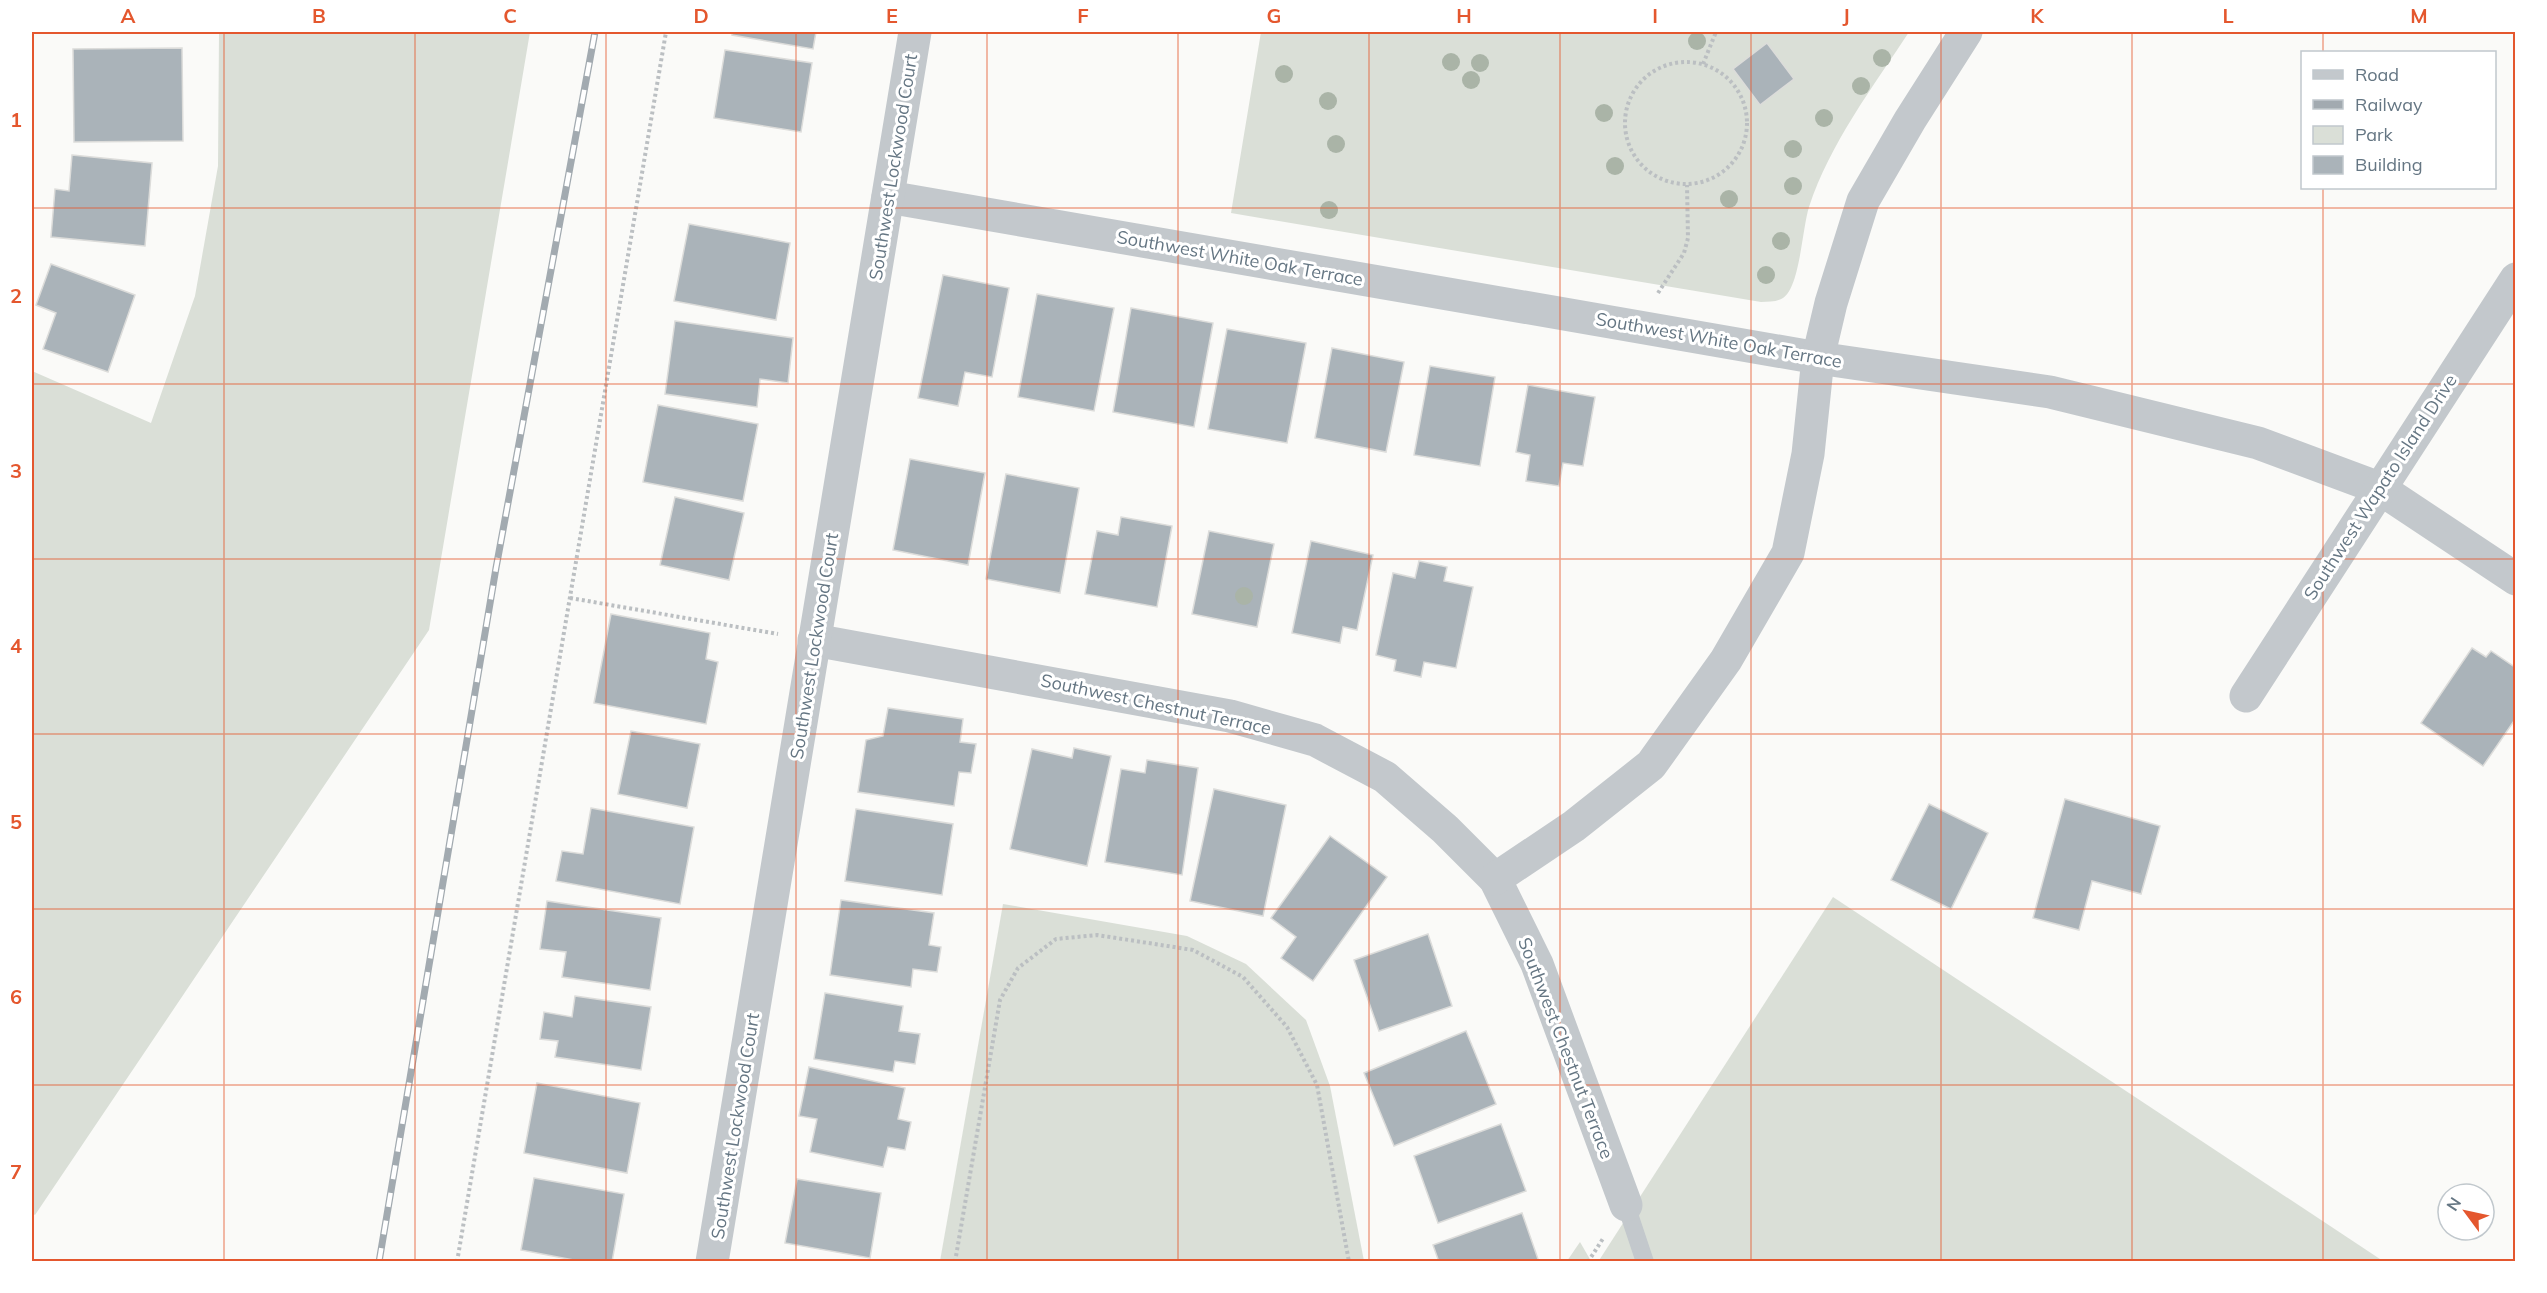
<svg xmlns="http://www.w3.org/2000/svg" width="2547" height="1293" font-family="Mulish,sans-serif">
	<rect width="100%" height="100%" fill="#fafaf8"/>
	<!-- green -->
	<g fill="#dadfd7">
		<path d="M219,32H530L429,630L35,1215L32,1213V371L151,423L195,296L218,166Z"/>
		<path d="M1261,32H1909C1873,87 1830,143 1809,207C1802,229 1800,287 1783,298C1777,302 1768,302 1761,302L1231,213Z"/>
		<path d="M1833,897L2383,1261L1598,1262Z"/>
		<path d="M1003,904L1187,936L1246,964L1306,1020L1330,1086L1364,1261H940Z"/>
		<path d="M1580,1242L1591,1261H1567Z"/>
	</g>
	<!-- building -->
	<g fill="#aab3b9" stroke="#dcdcda" stroke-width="1.5">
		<path d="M732,32H816L813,49L732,35Z"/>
		<path d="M1767,43L1794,79L1760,105L1733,69Z"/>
		<path d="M182,48L183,141L74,142L73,49Z"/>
		<path d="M725,50L812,63L801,132L714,118Z"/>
		<path d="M72,155L152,163L145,246L51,237L55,189L69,191Z"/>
		<path d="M689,224L790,243L776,320L674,301Z"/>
		<path d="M51,264L135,295L108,372L43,349L56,313L36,305Z"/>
		<path d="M943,275L1009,288L992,377L965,372L958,406L918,398Z"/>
		<path d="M1037,294L1114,308L1094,411L1018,397Z"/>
		<path d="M1131,308L1213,323L1194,427L1113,412Z"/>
		<path d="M675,321L793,338L788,383L760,379L757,407L665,394Z"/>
		<path d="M1227,329L1306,343L1287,443L1208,429Z"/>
		<path d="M1332,348L1404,362L1386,452L1315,438Z"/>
		<path d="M1430,366L1495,377L1480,466L1414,455Z"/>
		<path d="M1528,385L1595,397L1583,466L1563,463L1559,486L1526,481L1530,455L1516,452Z"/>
		<path d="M658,405L758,424L743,501L643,482Z"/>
		<path d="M910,459L985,473L968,565L893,550Z"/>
		<path d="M1006,474L1079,488L1060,593L986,579Z"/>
		<path d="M675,497L744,513L729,580L660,565Z"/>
		<path d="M1121,517L1172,526L1157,607L1085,594L1097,531L1118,535Z"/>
		<path d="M1209,531L1274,544L1257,627L1192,614Z"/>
		<path d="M1311,541L1373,555L1357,630L1343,627L1340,643L1292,633Z"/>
		<path d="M1419,561L1447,567L1444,581L1473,587L1456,668L1424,662L1421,677L1394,671L1396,660L1376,655L1393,573L1415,578Z"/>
		<path d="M611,614L710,633L706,659L718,662L706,724L594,703Z"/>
		<path d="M2472,648L2486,657L2491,651L2516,668V718L2483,766L2421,723Z"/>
		<path d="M888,708L963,719L960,742L976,744L971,773L959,772L954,806L858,792L866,740L883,736Z"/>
		<path d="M631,731L700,744L687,808L618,794Z"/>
		<path d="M1074,748L1111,756L1087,866L1010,849L1032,749L1072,758Z"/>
		<path d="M1147,760L1198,768L1182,875L1105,862L1121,769L1145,773Z"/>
		<path d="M1214,789L1286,805L1263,916L1190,901Z"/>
		<path d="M2065,799L2160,826L2141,894L2092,881L2079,930L2033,918Z"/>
		<path d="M1929,804L1988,833L1951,909L1891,880Z"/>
		<path d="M591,808L694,827L680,904L556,881L562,851L583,854Z"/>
		<path d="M856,809L953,824L942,895L845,881Z"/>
		<path d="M1330,836L1387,877L1313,981L1281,958L1296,937L1271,918Z"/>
		<path d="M841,900L934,913L929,945L941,947L937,972L913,969L911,987L830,975Z"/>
		<path d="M547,901L661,918L650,990L562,977L566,952L540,949Z"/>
		<path d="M1428,934L1452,1006L1379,1031L1354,960Z"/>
		<path d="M825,993L903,1006L899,1031L920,1034L915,1064L895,1061L893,1072L814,1059Z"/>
		<path d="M575,996L651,1007L641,1070L555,1057L558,1041L540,1039L544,1012L572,1017Z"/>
		<path d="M1466,1031L1496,1104L1394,1146L1364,1073Z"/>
		<path d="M809,1067L905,1088L898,1119L911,1122L905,1150L888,1147L883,1167L810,1152L817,1119L799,1116Z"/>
		<path d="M537,1083L640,1103L627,1173L524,1153Z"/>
		<path d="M1501,1124L1526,1191L1438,1223L1414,1156Z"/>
		<path d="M534,1178L624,1194L612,1262H584L521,1250Z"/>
		<path d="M797,1179L881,1193L870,1258L785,1243Z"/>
		<path d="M1522,1213L1539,1262H1439L1433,1245Z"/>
	</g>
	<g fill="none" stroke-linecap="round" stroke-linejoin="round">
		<!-- path -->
		<g stroke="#bbbfc2" stroke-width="4" stroke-dasharray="3 3" stroke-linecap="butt">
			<circle cx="1686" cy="123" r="61"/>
			<path d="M1703,64L1716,32"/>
			<path d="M1658,293L1684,253L1688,238L1687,185"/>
			<path d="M570,598L778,634"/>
			<path d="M457,1262L666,32"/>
			<path d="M955,1262L1000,1000L1018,968L1056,939L1097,935L1193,950L1243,977L1287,1027L1317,1085L1349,1262"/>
			<path d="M1588,1262L1604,1237"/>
		</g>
		<!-- lane -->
		<path stroke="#c3c8cc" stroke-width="18" d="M1626,1205L1645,1262"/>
		<!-- street -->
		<g stroke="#c3c8cc" stroke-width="33">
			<path d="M888,197L1818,358L2050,392L2258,443L2379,488L2516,579"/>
			<path d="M814,640L1230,716L1315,740L1385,777L1445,829L1495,879L1537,964L1626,1205"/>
			<path d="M2246,696L2516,279"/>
			<path d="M1495,879L1574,826L1651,765L1726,660L1788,553L1808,454L1818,358L1831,303L1863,201L1910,120L1966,32"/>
			<path d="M712,1262L915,32"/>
		</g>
		<defs>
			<path id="rail" d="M379,1262L496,568L595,32"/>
		</defs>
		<!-- rail casing -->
		<use href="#rail" stroke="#a2aab0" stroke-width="7"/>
		<!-- rail -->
		<use href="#rail" stroke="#fff" stroke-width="4.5" stroke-dasharray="14" stroke-linecap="butt"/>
	</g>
	<!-- trees -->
	<g fill="#aab4a7">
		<circle cx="1697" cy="41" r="9"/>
		<circle cx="1882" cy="58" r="9"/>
		<circle cx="1451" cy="62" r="9"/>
		<circle cx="1480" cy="63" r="9"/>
		<circle cx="1284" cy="74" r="9"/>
		<circle cx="1471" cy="80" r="9"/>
		<circle cx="1861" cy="86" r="9"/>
		<circle cx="1328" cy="101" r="9"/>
		<circle cx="1604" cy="113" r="9"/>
		<circle cx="1824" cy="118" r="9"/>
		<circle cx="1336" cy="144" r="9"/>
		<circle cx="1793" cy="149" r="9"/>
		<circle cx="1615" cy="166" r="9"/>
		<circle cx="1793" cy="186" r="9"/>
		<circle cx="1729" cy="199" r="9"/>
		<circle cx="1329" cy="210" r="9"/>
		<circle cx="1781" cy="241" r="9"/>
		<circle cx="1766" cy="275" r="9"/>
		<circle cx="1244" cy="596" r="9"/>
	</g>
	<!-- grid -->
	<path fill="none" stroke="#e4572e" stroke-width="1.5" stroke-opacity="0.55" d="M224,32V1262M415,32V1262M606,32V1262M796,32V1262M987,32V1262M1178,32V1262M1369,32V1262M1560,32V1262M1751,32V1262M1941,32V1262M2132,32V1262M2323,32V52M2323,188V1262M32,208H2516M32,384H2516M32,559H2516M32,734H2516M32,909H2516M32,1085H2516"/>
	<g text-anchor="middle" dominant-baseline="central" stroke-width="6" stroke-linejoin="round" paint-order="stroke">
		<!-- street labels -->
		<g font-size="18" fill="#657683" stroke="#fff">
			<text transform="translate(893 167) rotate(-81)">Southwest Lockwood Court</text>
			<text transform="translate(1240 258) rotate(10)">Southwest White Oak Terrace</text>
			<text transform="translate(1719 340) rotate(10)">Southwest White Oak Terrace</text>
			<text transform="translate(2380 487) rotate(-57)">Southwest Wapato Island Drive</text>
			<text transform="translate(814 646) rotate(-81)">Southwest Lockwood Court</text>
			<text transform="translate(1156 704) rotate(12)">Southwest Chestnut Terrace</text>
			<text transform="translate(1566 1048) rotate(69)">Southwest Chestnut Terrace</text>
			<text transform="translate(735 1126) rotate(-81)">Southwest Lockwood Court</text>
		</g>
	</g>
	<!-- border -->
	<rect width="2547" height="1293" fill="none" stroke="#ffffff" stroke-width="66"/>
	<!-- legend -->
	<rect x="2301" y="51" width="195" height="138" fill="#ffffff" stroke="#c1c8cd" stroke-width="1.5"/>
	<rect x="2313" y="70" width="30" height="9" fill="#c3c8cc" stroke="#c1c8cd" stroke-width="1.5"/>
	<text x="2355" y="81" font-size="18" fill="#657683">Road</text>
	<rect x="2313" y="100" width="30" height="9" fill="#a2aab0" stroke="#c1c8cd" stroke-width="1.5"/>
	<text x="2355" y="111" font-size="18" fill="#657683">Railway</text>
	<rect x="2313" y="126" width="30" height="18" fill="#dadfd7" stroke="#c1c8cd" stroke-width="1.5"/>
	<text x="2355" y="141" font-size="18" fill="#657683">Park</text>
	<rect x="2313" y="156" width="30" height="18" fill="#aab3b9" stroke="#c1c8cd" stroke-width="1.5"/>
	<text x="2355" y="171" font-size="18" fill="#657683">Building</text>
	<!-- north arrow -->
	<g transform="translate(2466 1212) rotate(303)"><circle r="28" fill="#ffffff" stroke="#c1c8cd" stroke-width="1.5"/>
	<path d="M0-4.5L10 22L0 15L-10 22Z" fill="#e4572e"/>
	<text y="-9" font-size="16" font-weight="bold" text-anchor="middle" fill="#657683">N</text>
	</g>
	<rect x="33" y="33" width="2481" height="1227" fill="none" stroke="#e4572e" stroke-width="2"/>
	<g font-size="20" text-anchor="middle" font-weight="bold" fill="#e4572e">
		<text x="128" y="23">A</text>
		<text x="319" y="23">B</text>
		<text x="510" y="23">C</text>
		<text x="701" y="23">D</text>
		<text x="892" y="23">E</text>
		<text x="1083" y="23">F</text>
		<text x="1274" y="23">G</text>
		<text x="1464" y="23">H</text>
		<text x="1655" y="23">I</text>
		<text x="1846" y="23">J</text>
		<text x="2037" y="23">K</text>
		<text x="2228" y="23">L</text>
		<text x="2419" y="23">M</text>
		<text x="16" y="127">1</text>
		<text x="16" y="303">2</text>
		<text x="16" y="478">3</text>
		<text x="16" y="653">4</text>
		<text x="16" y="829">5</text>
		<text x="16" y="1004">6</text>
		<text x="16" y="1179">7</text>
	</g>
</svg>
